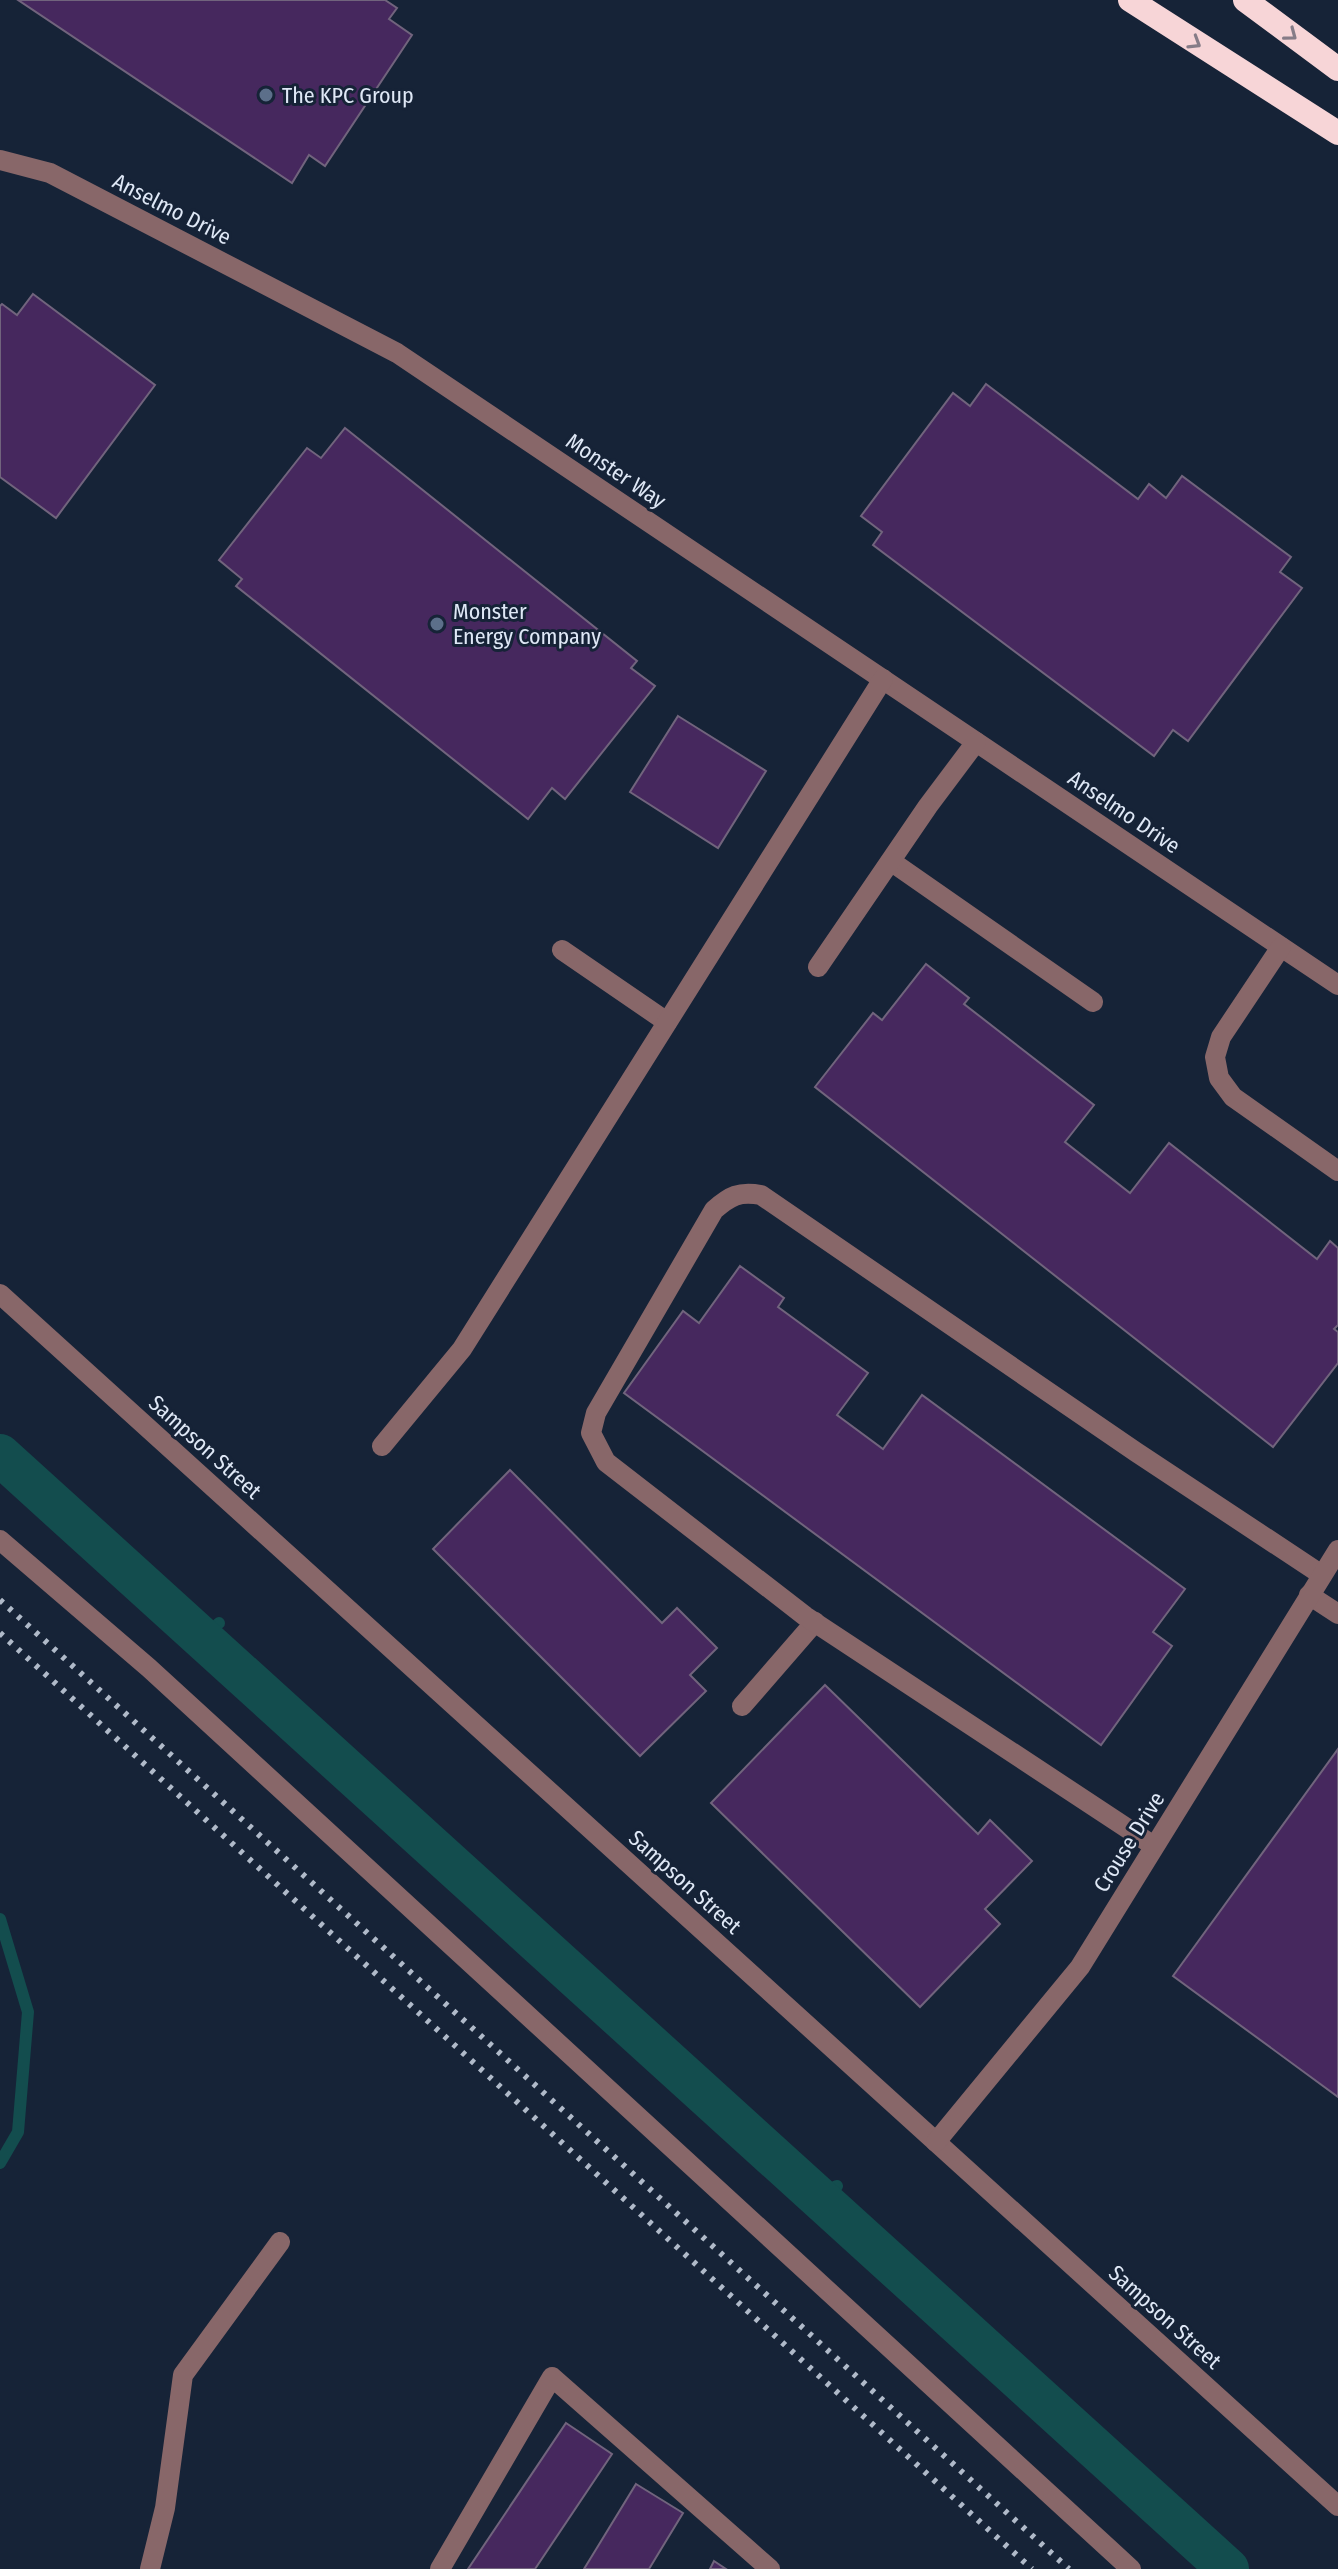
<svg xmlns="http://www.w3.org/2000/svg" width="1338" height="2569" font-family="'Fira Sans Condensed',sans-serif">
	<rect width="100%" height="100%" fill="#162337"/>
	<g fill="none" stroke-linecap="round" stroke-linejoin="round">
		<!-- stream -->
		<g stroke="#134d4e" stroke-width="12">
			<path d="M202,1639L219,1623"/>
			<path d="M0,1919L28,2012L18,2132L0,2163"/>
			<path d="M816,2196L837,2186"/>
		</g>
		<!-- canal -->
		<path stroke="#134d4e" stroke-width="42" d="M0,1455L1228,2569"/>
	</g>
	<!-- building -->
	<g fill="#46285e" stroke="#71647d" stroke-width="2">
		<path d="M18,0H385L397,8L389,19L412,35L325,166L309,155L292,183Z"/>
		<path d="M33,294L155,385L56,518L0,477V306L2,304L17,315Z"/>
		<path d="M986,384L1138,499L1149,484L1166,498L1182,476L1291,557L1280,572L1302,588L1188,741L1173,730L1154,756L873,545L882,532L861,516L953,393L970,406Z"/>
		<path d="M345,428L637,661L631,668L655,686L565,799L552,788L528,819L236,586L242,579L219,560L307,448L321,458Z"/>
		<path d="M678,716L766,771L718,848L630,792Z"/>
		<path d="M926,964L969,998L964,1004L1094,1105L1065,1142L1130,1193L1169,1143L1317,1259L1330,1241L1338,1248V1325L1334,1329L1338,1332V1363L1273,1447L815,1087L873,1013L882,1020Z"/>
		<path d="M740,1266L784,1298L778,1307L868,1373L837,1415L883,1449L922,1395L1185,1589L1153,1632L1172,1646L1101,1745L624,1393L683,1311L699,1323Z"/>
		<path d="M510,1470L662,1623L677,1608L717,1648L690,1675L706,1691L640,1756L433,1549Z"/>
		<path d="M825,1685L978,1834L990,1820L1032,1861L985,1909L1000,1924L920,2007L711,1803Z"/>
		<path d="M1338,1749V2097L1173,1976Z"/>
		<path d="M566,2423L612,2454L535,2569H468Z"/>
		<path d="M636,2484L683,2513L649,2569H584Z"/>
		<path d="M714,2561L726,2569H710Z"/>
	</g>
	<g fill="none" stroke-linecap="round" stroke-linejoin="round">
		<!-- minor -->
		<g stroke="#886769" stroke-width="20">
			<path d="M0,160L50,173L397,353L1338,985"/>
			<path d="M892,862L1093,1002"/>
			<path d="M1281,947L1221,1037L1215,1057L1219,1078L1233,1097L1338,1171"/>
			<path d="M562,950L667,1022"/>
			<path d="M818,967L928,806L976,742"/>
			<path d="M0,1294L1338,2506"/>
			<path d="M382,1446L462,1349L883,679"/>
			<path d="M0,1540L149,1668L1131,2569"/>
			<path d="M1309,1595L1338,1614"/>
			<path d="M742,1706L815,1622"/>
			<path d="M1154,1846L805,1616L606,1462L591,1433L596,1413L714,1210C730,1196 739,1191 761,1195L1136,1452L1322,1575"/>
			<path d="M936,2142L1080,1967L1338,1550"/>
			<path d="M150,2569L165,2508L183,2375L280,2242"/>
			<path d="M440,2569L552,2377L770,2569"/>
		</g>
		<!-- highway -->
		<g stroke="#f7d5d7" stroke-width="24">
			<path d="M1130,0L1338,133"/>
			<path d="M1245,0L1338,69"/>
		</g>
		<!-- rail -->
		<g stroke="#b0bac9" stroke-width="6" stroke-dasharray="4 8" stroke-linecap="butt">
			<path d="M0,1600L1069,2569"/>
			<path d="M0,1633L1032,2569"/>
		</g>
	</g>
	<!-- one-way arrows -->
	<defs><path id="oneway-chevron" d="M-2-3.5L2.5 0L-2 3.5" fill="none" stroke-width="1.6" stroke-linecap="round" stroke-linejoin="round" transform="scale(2)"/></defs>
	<g stroke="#867c87">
		<use href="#oneway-chevron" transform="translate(1291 35) rotate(37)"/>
		<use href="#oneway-chevron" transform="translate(1195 43) rotate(32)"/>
	</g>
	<!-- markers -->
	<g fill="#5c6f8a" stroke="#162337" stroke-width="3">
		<circle cx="266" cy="95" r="8"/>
		<circle cx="437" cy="624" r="8"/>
	</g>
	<g text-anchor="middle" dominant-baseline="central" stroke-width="6" stroke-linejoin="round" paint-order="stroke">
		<!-- poi labels -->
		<g font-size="22" fill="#dfe8f6" stroke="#162337" text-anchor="start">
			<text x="282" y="95">The KPC Group</text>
			<text x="453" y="611">Monster<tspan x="453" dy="25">Energy Company</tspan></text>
		</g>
		<!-- street labels -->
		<g font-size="22" fill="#dfe8f6" stroke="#162337">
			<text transform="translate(172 209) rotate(27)">Anselmo Drive</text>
			<text transform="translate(616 471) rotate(34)">Monster Way</text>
			<text transform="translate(1124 812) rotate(34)">Anselmo Drive</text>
			<text transform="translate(205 1447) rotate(42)">Sampson Street</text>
			<text transform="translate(1129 1842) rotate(-58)">Crouse Drive</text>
			<text transform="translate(685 1882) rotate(42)">Sampson Street</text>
			<text transform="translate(1165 2317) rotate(42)">Sampson Street</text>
		</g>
	</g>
</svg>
